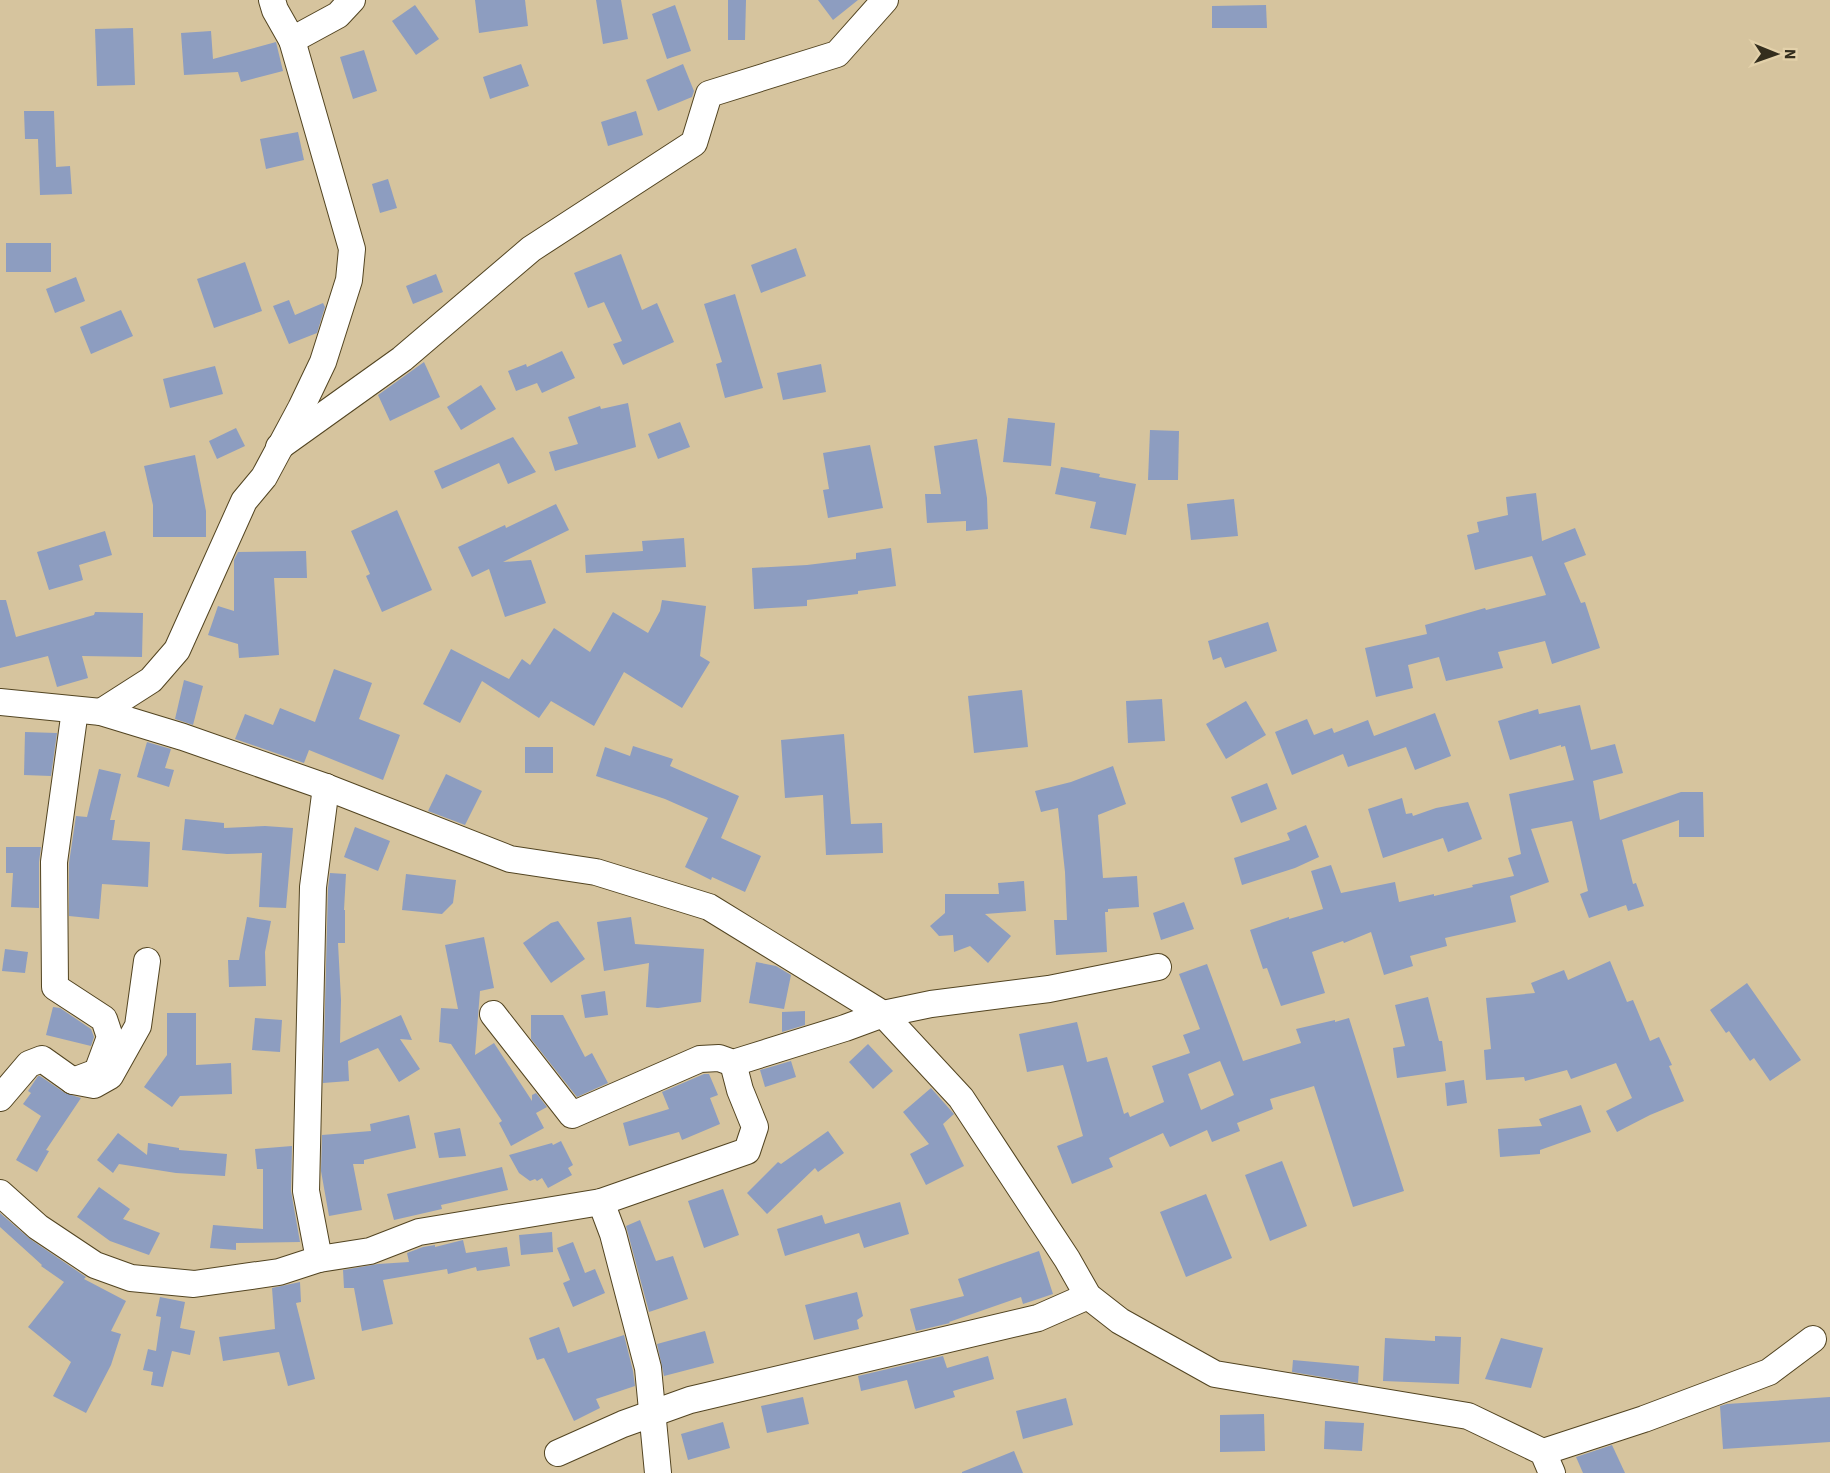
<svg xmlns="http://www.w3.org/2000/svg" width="1830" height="1473" font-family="'Source Sans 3',sans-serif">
	<rect width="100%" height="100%" fill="#d6c49e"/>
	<!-- building -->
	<g fill="#8d9dc0" fill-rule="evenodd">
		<path d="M475,0H525L528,26L479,33Z"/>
		<path d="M596,0H621L628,39L603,44Z"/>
		<path d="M728,0H746L745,40H728Z"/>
		<path d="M818,0H858L833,20Z"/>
		<path d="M415,5L439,39L416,55L392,21Z"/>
		<path d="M675,5L691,51L667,59L652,14Z"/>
		<path d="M1266,5L1267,28H1212V6Z"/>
		<path d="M133,28L135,85L97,86L95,29Z"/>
		<path d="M211,31L213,59L276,42L283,71L241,82L238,72L184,75L181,33Z"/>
		<path d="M364,50L377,91L353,99L340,57Z"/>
		<path d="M521,64L529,86L490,99L483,77Z"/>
		<path d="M683,64L694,91L692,97L658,111L646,80Z"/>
		<path d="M24,111H54L56,167L70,166L72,194L40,195L38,139H25Z"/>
		<path d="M636,111L643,135L608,146L601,122Z"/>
		<path d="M298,132L304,160L266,169L260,139Z"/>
		<path d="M388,179L397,208L380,213L372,184Z"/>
		<rect x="6" y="243" width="45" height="29"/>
		<path d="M796,248L806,276L761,293L751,265Z"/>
		<path d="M621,254L642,310L657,303L674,342L623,365L613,344L622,341L604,302L588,308L574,273Z"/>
		<path d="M245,262L262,311L214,328L197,279Z"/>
		<path d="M436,274L443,292L413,304L406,286Z"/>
		<path d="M76,277L85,301L55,313L46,289Z"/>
		<path d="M735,294L763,388L725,398L716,364L722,362L704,304Z"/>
		<path d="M289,300L295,315L323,303L325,307L317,333L289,344L273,306Z"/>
		<path d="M121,310L133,336L91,354L80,327Z"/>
		<path d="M562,351L575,378L542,393L537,383L516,391L508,371L526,364L527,367Z"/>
		<path d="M424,362L440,397L390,421L378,395Z"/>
		<path d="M821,364L826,392L783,400L777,373Z"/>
		<path d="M215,366L223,394L170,408L163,379Z"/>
		<path d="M481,385L496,409L461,430L447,407Z"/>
		<path d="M628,403L636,447L555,471L549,452L578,444L568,417L600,406L601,409Z"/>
		<path d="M1008,418L1055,423L1051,466L1003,462Z"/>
		<path d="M680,422L690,447L658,459L648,434Z"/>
		<path d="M236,428L245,446L217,459L209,441Z"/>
		<path d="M1150,430L1179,431L1178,480H1148Z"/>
		<path d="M513,437L536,472L508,484L499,463L442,489L434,471Z"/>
		<path d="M977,439L987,498L988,529L966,531V521L927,523L925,494H941L934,446Z"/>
		<path d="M870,445L883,508L828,518L823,490L829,489L823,453Z"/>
		<path d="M195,455L206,511V537H153V505L144,466Z"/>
		<path d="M1061,467L1100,474L1099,477L1136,484L1126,535L1090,528L1096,502L1055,494Z"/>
		<path d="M1536,493L1542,541L1575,528L1586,555L1564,563L1581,603L1585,602L1600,648L1552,664L1545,641L1498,652L1503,668L1446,681L1439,657L1408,665L1413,688L1376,697L1365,648L1427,634L1425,625L1485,608L1486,610L1546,595L1532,556L1475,570L1467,535L1479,532L1477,522L1508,515L1506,497Z"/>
		<path d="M1234,499L1238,536L1191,540L1187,504Z"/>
		<path d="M556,504L569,530L503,562L531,560L546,603L505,617L489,569L472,577L458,547L505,525L506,528Z"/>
		<path d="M397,510L432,590L382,612L366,576L370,574L351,531Z"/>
		<path d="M105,531L112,555L79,565L83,580L49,590L37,552Z"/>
		<path d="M684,538L686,567L586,573L585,555L643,551L642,541Z"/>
		<path d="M891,548L896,586L858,591V594L807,600V606L754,609L752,568L807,565L856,559V553Z"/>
		<path d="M306,551L307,578H274L279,655L239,658L238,644L208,635L218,606L234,611V560L238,552Z"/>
		<path d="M0,600H6L16,637L94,615L95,612L143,613L142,657L82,656L88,678L57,687L48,656L0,668Z"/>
		<path d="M662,600L706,606L700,656L710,662L682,708L624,672L594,726L551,701L539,718L482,681L460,723L423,704L451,649L509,679L522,659L530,665L554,628L590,652L613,612L648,633L660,611Z"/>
		<path d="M1268,622L1277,651L1225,668L1221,657L1213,660L1208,641Z"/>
		<path d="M334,669L372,683L359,719L400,735L383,780L309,750L304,763L235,739L245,714L273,725L280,708L315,722Z"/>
		<path d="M184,680L203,686L193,725L175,719Z"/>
		<path d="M1022,690L1028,747L974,753L968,696Z"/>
		<path d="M1162,699L1165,741L1128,743L1126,701Z"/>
		<path d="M1246,701L1266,735L1226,759L1206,724Z"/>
		<path d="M1580,705L1591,750L1615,744L1623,773L1593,781L1600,820L1681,792H1703L1704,837H1679V820L1622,840L1633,884L1636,883L1644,906L1628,911L1626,905L1589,918L1580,894L1588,891L1572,821L1531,829L1549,882L1510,896L1516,922L1445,938L1447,946L1410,956L1413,966L1384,975L1371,932L1344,943L1343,941L1312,952L1325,993L1281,1006L1267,968L1263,969L1250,930L1289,917V919L1323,909L1311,871L1331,865L1341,893L1395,882L1399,902L1434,894V896L1473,887L1472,885L1514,876L1508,858L1521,854L1509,794L1574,780L1565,746L1561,747V745L1510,760L1498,721L1538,709L1539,714Z"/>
		<path d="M1435,713L1451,756L1415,770L1406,747L1348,767L1343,754L1292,775L1275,732L1307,719L1314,735L1332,728L1334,733L1368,720L1374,736Z"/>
		<path d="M25,732L57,733L51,776L24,775Z"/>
		<path d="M844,734L851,824L882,823L883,853L826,855L823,795L785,798L781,740Z"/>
		<path d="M147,742L171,749L165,768L174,770L169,787L137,777Z"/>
		<path d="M633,746L673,759L670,766L739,796L721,838L761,856L745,892L712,877L711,880L685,867L708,818L665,799L596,776L605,747L630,756Z"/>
		<rect x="525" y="747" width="28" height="26"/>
		<path d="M1113,766L1126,804L1098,815L1103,878L1137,876L1139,907L1108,909V912H1105L1107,952L1056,955L1054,920H1067L1065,872L1058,808L1041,812L1035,791L1071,782Z"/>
		<path d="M99,769L121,774L110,820H115L112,840L150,842L148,887L102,884L99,919L69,916V863L76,816L87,817Z"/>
		<path d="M446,774L482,791L465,825L428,811Z"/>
		<path d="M1267,783L1277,809L1241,823L1231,797Z"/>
		<path d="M1402,798L1406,814L1412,813L1413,816L1436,808L1468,802L1482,839L1448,852L1443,838L1383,858L1368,809Z"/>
		<path d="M185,819L224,823V828L265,826L293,828L286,908L259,907L262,853L227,854L182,850Z"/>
		<path d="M1306,825L1319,857L1295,868L1242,885L1234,858L1290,840L1287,833Z"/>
		<path d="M355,827L390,841L378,871L344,857Z"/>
		<path d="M6,847H41L39,862V908L11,907L13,873H6Z"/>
		<path d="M330,873L346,874L344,910H345V943H338L341,1000L340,1043L401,1015L412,1040L400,1039L420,1069L399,1082L378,1048L348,1061L349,1081L323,1083L328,888Z"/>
		<path d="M406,874L456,880L453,903L442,914L402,910Z"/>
		<path d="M1024,881L1026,911L985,914L1011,936L988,963L970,946L954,952L953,935L939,936L930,926L945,913V894H999L998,883Z"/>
		<path d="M1184,902L1194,929L1161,940L1153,913Z"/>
		<path d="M247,917L271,921L265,952L266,986L229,987L228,960H239Z"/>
		<path d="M631,917L635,944L704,949L701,1002L658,1008L646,1007L649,963L604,971L597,922Z"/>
		<path d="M558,921L585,959L551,983L523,943L551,923Z"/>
		<path d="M484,937L494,988L480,991L475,1055L494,1043L532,1101V1095L536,1093L547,1107L536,1113L544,1128L511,1146L499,1123L502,1121L451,1044L439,1042L441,1008L458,1009L445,945Z"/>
		<path d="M5,949L28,952L25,973L2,971Z"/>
		<path d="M1610,961L1627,1002L1633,1000L1650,1041L1659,1037L1672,1065L1669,1066L1684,1101L1650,1115L1617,1132L1606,1111L1632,1098L1616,1063L1571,1079L1567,1070L1525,1081L1524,1077L1486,1080L1484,1050L1491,1049L1486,998L1535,993L1531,983L1564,970L1568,980Z"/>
		<path d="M756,962L776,966L791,975L784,1009L749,1003Z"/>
		<path d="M1207,964L1243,1061L1301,1043L1296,1029L1335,1020V1022L1349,1018L1404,1191L1353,1207L1314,1086L1270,1099L1273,1109L1237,1123L1240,1131L1212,1142L1207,1130L1170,1147L1163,1133L1109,1158L1113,1167L1072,1184L1057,1146L1083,1136L1063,1065L1027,1072L1019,1034L1077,1022L1087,1062L1107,1057L1124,1114L1128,1112L1130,1117L1164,1102L1152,1066L1190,1053L1183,1035L1200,1029L1179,974ZM1220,1061L1234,1095L1201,1110L1188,1074Z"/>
		<path d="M1747,983L1801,1060L1770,1081L1754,1058L1750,1061L1729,1031L1726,1033L1710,1010Z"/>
		<path d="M605,991L608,1015L585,1018L581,995Z"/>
		<path d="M1428,997L1439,1041H1442L1446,1071L1397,1078L1393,1048L1405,1046L1395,1005Z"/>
		<path d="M53,1007L60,1008L91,1029L94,1037L91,1046L46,1035Z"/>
		<path d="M805,1011V1025L782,1032V1012Z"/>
		<path d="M167,1013H196V1065L231,1063L232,1094L180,1096L172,1107L144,1087L167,1055Z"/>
		<path d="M531,1015H563L585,1057L592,1053L608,1083L577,1097L531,1039Z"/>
		<path d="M255,1018L282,1020L280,1052L252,1050Z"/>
		<path d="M868,1044L893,1071L873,1089L849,1062Z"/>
		<path d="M791,1061L796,1077L765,1087L760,1070Z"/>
		<path d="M704,1074H709L718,1095L710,1098L720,1124L682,1140L679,1132L629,1146L623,1123L669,1109L662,1092Z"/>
		<path d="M38,1076H40L65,1093L81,1098L46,1150L49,1151L37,1172L16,1160L41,1116L23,1104L31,1093L28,1091Z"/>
		<path d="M1464,1080L1467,1103L1447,1106L1445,1083Z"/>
		<path d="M931,1088L954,1114L943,1124L964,1166L926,1185L910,1154L929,1144L903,1112Z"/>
		<path d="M1581,1105L1591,1132L1540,1150V1154L1500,1157L1498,1129L1542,1126L1539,1119Z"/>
		<path d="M409,1115L416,1148L364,1160V1164H353L362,1210L329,1216L321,1171L322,1135L371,1131L370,1124Z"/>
		<path d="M460,1128L466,1156L439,1158L434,1133Z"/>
		<path d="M828,1131L844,1153L818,1172L815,1168L767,1214L747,1193L778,1162L781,1164Z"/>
		<path d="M118,1133L147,1155L148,1143L179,1148V1150L227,1154L225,1176L176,1173L119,1164L113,1173L97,1160Z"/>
		<path d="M561,1141L573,1165L568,1168L572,1175L548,1188L542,1178L537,1181L535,1179L530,1181L519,1173L509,1155L552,1143L553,1145Z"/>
		<path d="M292,1146L291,1191L300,1242L236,1243V1250L210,1248L213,1225L263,1229V1169H257L255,1149Z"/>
		<path d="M1282,1161L1307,1226L1270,1241L1245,1175Z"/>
		<path d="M502,1167L508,1190L441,1205L442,1209L394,1220L387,1194Z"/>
		<path d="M99,1187L130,1209L123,1219L160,1233L149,1255L110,1241L77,1217Z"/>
		<path d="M723,1189L739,1235L704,1248L688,1201Z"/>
		<path d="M1206,1194L1232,1258L1186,1277L1160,1212Z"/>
		<path d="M900,1202L909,1234L864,1248L859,1233L785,1256L777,1229L822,1215L825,1224Z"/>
		<path d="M0,1213L30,1239L86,1277L84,1279L126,1301L111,1331L121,1334L111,1365L86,1413L53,1396L71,1362L28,1327L64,1282L41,1266L42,1265L0,1227Z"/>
		<path d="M640,1220L656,1261L673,1256L688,1299L649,1312L626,1226Z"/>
		<path d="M552,1232L553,1252L521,1255L519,1235Z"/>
		<path d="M463,1240L466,1253L507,1247L510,1266L477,1271L476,1267L448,1274L447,1269L383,1280L393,1324L362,1331L354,1288H344L343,1270L378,1264L409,1262L407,1253L423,1247L435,1245V1247Z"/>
		<path d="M573,1242L585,1273L595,1269L605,1293L573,1307L563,1283L570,1280L557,1248Z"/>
		<path d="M1039,1251L1053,1294L1023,1304L1021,1297L949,1322L950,1323L916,1331L910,1309L964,1296L958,1279Z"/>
		<path d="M300,1282L301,1302L296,1303L315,1379L288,1386L279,1352L223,1361L219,1337L275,1329L272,1288Z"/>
		<path d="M857,1292L863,1316L857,1320L859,1329L814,1340L805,1305Z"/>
		<path d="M160,1297L185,1302L180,1328L195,1331L190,1355L172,1351L163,1387L151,1385L153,1372L143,1370L148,1349L156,1351L161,1317L156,1316Z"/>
		<path d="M559,1327L568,1353L624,1335L633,1371L635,1386L596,1399L600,1408L574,1421L544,1358L537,1360L529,1338Z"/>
		<path d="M705,1331L714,1363L664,1376L657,1344Z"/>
		<path d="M1435,1336L1461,1337L1459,1384L1383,1381L1385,1338L1435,1341Z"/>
		<path d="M1501,1338L1543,1348L1531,1388L1485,1379Z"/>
		<path d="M943,1356L947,1368L988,1356L994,1379L953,1391L955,1397L915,1409L907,1380L861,1391L858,1376Z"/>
		<path d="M1293,1360L1359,1366L1358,1383L1292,1372Z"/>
		<path d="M803,1397L809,1424L767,1433L761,1406Z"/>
		<path d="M1830,1397V1442L1723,1449L1720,1406L1727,1404Z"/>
		<path d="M1066,1398L1073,1425L1023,1439L1016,1411Z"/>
		<path d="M1264,1414L1265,1451L1220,1452V1415Z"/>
		<path d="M1325,1421L1364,1423L1362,1451L1324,1449Z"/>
		<path d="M723,1422L730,1448L688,1460L681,1434Z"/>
		<path d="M1612,1445L1625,1473H1583L1576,1457Z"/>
		<path d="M1014,1451L1023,1473H962V1472Z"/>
	</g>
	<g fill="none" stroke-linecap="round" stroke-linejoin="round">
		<defs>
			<g id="minor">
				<path d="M272,0L275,10L292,40L338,15L352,0"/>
				<path d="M279,447L402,359L531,249L694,143L709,94L837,54L885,0"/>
				<path d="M0,702L101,712L183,737L326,787L510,859L596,872L709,907L883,1014L961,1098L1067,1259L1088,1296L1120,1321L1215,1374L1468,1416L1543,1452L1552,1473"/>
				<path d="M101,712L151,680L177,650L244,501L264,477L301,408L323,362L349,280L352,249L292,40"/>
				<path d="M493,1014L572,1115L700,1059L719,1058L733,1063L845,1028L883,1014L931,1004L1049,989L1158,967"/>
				<path d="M73,1081L97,1072L110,1037L104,1019L55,987L54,862L75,710"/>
				<path d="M0,1098L29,1064L42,1059L73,1081L94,1085L110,1076L138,1026L147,961"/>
				<path d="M0,1193L38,1227L95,1265L131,1278L194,1284L279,1272L319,1259L370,1251L419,1232L601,1202L747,1151L755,1127L740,1090L733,1063"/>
				<path d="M601,1202L613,1234L648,1368L658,1473"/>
				<path d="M319,1259L306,1191L313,887L326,787"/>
				<path d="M1543,1452L1644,1419L1769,1372L1813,1339"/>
				<path d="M558,1453L623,1424L690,1400L1038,1318L1088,1296"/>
			</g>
		</defs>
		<!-- minor casing -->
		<use href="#minor" stroke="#524421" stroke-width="28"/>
		<!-- minor -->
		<use href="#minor" stroke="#fff" stroke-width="26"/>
	</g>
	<!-- north arrow -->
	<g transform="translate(1776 54) rotate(91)" stroke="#e3d1aa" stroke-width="4.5" paint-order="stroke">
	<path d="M0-4.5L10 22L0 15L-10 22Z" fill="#342e1e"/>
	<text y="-9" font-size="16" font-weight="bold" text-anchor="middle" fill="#342e1e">N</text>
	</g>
</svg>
